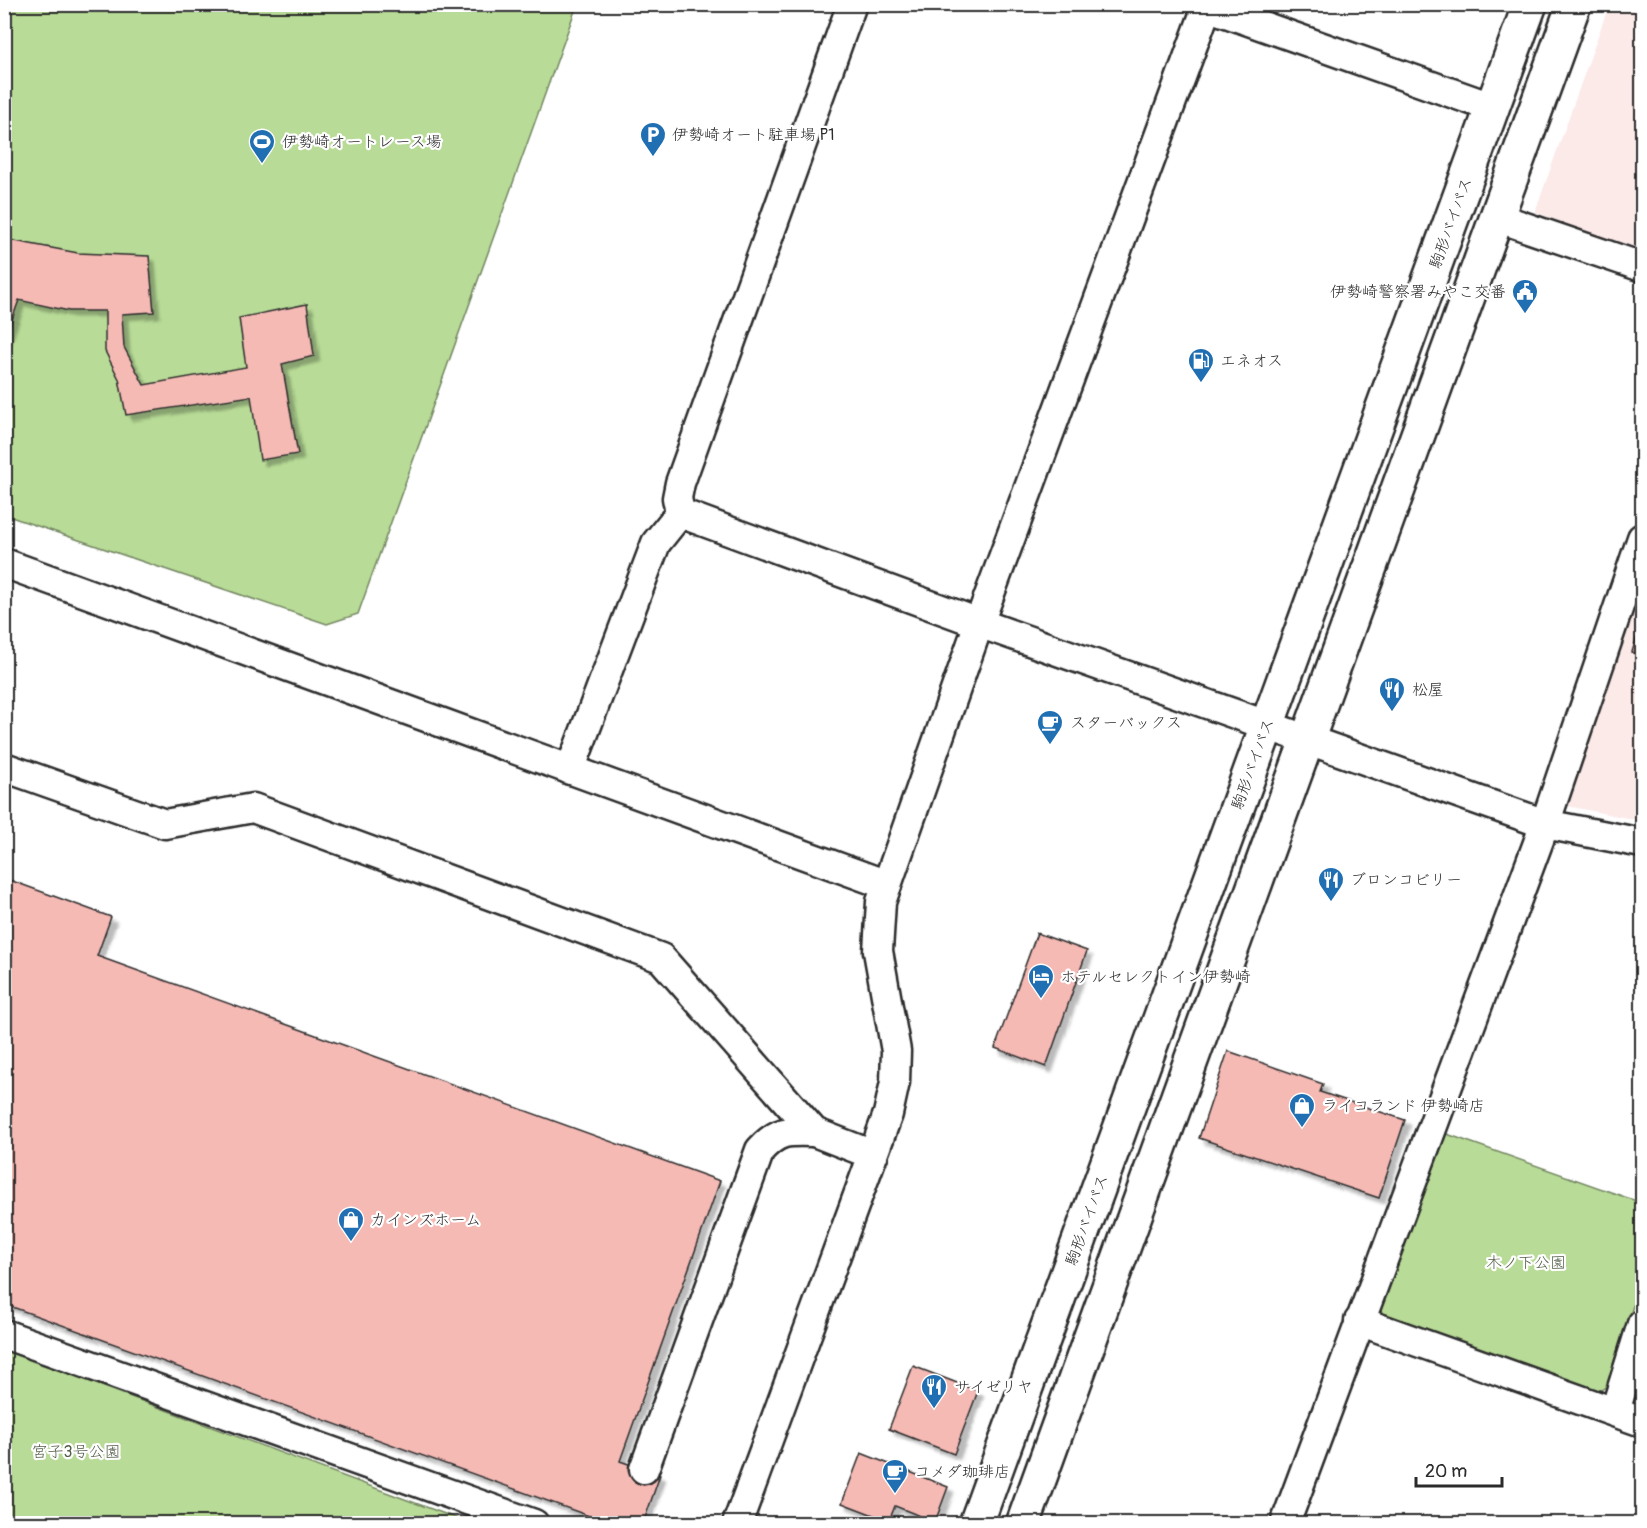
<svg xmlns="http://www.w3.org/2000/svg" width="1647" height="1528" font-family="Pangolin,'Klee One',sans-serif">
	<defs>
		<filter id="shadow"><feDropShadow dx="5.5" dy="5.5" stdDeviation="1.5" flood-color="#0004"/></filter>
	</defs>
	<rect width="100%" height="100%" fill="#fff"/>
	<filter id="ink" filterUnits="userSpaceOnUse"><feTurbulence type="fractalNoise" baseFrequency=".0167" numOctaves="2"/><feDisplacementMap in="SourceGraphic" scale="12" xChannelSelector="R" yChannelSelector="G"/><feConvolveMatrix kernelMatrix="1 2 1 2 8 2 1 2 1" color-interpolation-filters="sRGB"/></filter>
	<g filter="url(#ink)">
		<!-- built -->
		<g fill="#fceae9">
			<path d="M1609,5H1642V253L1535,212Z"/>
			<path d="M1642,572V821L1567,806L1562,792Z"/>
		</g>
		<!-- green -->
		<g fill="#b8dc97" stroke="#728461" stroke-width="1.5">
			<path d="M5,5H577L358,614L327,624L5,515Z"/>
			<path d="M1444,1133L1642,1203V1278L1607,1386L1598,1392L1382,1313L1377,1305Z"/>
			<path d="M5,1350L469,1523H5Z"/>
		</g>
		<!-- building -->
		<g fill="#f6bab5" stroke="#2b2b2b" stroke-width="1.5" filter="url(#shadow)">
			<path d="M4,239L78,253L149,256L154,312L122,314L124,347L144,385L246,367L239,318L307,304L314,356L282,364L298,454L260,460L251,396L126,415L119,379L105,351V311H69L19,300L4,342Z"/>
			<path d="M1642,620V656L1632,652Z"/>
			<path d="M4,878L111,917L97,956L720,1181L620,1461L660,1475L643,1524H611L4,1304Z"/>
			<path d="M1037,933L1087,951L1046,1067L995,1048Z"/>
			<path d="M1228,1051L1323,1084L1320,1092L1405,1120L1379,1198L1199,1138Z"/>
			<path d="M913,1366L978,1391L954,1454L889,1429Z"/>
			<path d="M861,1453L948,1487L935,1522L895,1506L889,1521L842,1503Z"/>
		</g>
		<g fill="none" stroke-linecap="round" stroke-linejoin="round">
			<defs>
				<g id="minor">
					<path d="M1201,4L1494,108"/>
					<path d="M1496,217L1642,267"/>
					<path d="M680,513L979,623L1545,824L1642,843"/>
					<path d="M680,513L677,498L680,483L852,4"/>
					<path d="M4,563L887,885"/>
					<path d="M4,767L165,824L253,808L661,958L814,1132L873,1155"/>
					<path d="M570,770L656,543L680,513"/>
					<path d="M1359,1321L1642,1422"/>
					<path d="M4,1334L534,1524"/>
					<path d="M1615,1411L1642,1324"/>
					<path d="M644,1469L760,1150C778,1130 788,1131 814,1132"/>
					<path d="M737,1524L888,1114L895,1082L896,1051L878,951L881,902L979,623L1208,4"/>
					<path d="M1285,1524L1545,824L1642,538"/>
				</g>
				<g id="major">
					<path d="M976,1524L1530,4"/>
					<path d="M1023,1524L1574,4"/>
				</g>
			</defs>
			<!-- minor casing -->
			<use href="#minor" stroke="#2b2b2b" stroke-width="33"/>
			<!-- major casing -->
			<use href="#major" stroke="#2b2b2b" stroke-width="38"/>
			<!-- minor -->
			<use href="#minor" stroke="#fff" stroke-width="28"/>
			<!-- major -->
			<use href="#major" stroke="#fff" stroke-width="33"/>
		</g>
	</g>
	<!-- icons -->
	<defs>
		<symbol id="parking-pin" viewBox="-11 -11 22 30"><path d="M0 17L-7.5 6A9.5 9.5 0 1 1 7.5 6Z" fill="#1f6fb2" stroke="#fff"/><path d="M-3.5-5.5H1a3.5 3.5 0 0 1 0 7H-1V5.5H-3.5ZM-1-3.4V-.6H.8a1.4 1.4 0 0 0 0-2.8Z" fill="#fff"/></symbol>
		<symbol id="stadium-pin" viewBox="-11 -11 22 30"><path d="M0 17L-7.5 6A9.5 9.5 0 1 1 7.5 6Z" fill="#1f6fb2" stroke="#fff"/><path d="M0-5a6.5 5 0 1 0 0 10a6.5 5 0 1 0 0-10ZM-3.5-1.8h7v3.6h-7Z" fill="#fff"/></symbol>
		<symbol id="civic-pin" viewBox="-11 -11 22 30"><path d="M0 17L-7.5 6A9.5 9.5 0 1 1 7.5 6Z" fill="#1f6fb2" stroke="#fff"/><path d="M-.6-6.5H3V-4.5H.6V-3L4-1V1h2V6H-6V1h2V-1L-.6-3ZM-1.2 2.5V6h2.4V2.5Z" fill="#fff"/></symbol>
		<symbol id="fuel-pin" viewBox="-11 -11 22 30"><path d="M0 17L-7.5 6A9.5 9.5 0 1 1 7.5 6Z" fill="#1f6fb2" stroke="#fff"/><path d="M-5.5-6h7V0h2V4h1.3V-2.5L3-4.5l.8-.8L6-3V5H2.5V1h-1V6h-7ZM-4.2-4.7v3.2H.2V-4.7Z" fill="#fff"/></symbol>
		<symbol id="restaurant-pin" viewBox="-11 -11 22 30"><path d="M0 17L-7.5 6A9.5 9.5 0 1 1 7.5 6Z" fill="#1f6fb2" stroke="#fff"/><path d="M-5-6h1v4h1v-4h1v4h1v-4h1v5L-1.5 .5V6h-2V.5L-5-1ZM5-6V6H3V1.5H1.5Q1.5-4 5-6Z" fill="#fff"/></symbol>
		<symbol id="cafe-pin" viewBox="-11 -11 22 30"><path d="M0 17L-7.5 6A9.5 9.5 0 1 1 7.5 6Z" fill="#1f6fb2" stroke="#fff"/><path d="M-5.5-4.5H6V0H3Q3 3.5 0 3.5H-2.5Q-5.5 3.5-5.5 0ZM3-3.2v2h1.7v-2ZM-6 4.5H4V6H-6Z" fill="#fff"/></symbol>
		<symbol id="hotel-pin" viewBox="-11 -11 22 30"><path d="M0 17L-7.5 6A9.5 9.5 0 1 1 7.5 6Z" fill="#1f6fb2" stroke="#fff"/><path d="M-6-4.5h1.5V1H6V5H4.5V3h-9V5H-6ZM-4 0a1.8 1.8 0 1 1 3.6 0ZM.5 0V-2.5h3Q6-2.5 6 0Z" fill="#fff"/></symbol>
		<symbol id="shop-pin" viewBox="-11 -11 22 30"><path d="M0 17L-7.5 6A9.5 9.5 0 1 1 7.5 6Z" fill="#1f6fb2" stroke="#fff"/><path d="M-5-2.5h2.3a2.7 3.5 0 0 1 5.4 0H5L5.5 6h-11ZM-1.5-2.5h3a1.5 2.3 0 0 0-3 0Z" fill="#fff"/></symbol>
	</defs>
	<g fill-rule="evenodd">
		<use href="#parking-pin" x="638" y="120" width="30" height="40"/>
		<use href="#stadium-pin" x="247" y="127" width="30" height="40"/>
		<use href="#civic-pin" x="1510" y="277" width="30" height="40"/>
		<use href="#fuel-pin" x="1186" y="346" width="30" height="40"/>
		<use href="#restaurant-pin" x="1377" y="675" width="30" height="40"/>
		<use href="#cafe-pin" x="1035" y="708" width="30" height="40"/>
		<use href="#restaurant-pin" x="1316" y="865" width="30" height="40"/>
		<use href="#hotel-pin" x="1026" y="962" width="30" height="40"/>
		<use href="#shop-pin" x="1287" y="1091" width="30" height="40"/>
		<use href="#shop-pin" x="336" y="1205" width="30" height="40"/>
		<use href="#restaurant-pin" x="919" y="1372" width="30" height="40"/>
		<use href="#cafe-pin" x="880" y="1457" width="30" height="40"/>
	</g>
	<g text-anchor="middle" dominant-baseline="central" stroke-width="4.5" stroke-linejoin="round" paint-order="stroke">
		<!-- poi labels -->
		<g font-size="16" fill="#2b2b2b" stroke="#fff" text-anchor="start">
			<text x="672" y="135">伊勢崎オート駐車場 P1</text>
			<text x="282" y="142">伊勢崎オートレース場</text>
			<text x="1506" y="292" text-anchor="end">伊勢崎警察署みやこ交番</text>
			<text x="1220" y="361">エネオス</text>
			<text x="1412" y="690">松屋</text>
			<text x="1070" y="723">スターバックス</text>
			<text x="1350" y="880">ブロンコビリー</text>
			<text x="1060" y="977">ホテルセレクトイン伊勢崎</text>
			<text x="1322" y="1106">ライコランド 伊勢崎店</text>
			<text x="370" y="1220">カインズホーム</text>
			<text x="954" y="1387">サイゼリヤ</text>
			<text x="914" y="1472">コメダ珈琲店</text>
		</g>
		<!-- street labels -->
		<g font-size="16" fill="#2b2b2b" stroke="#fff">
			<text transform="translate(1451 223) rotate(-70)">駒形バイパス</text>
			<text transform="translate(1253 764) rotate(-70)">駒形バイパス</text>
			<text transform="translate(1087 1220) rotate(-70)">駒形バイパス</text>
		</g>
		<!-- park labels -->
		<g font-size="16" fill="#55604b" stroke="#fff">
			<text x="1526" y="1263">木ノ下公園</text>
			<text x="76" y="1452">宮子3号公園</text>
		</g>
	</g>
	<!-- margin -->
	<rect width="1647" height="1528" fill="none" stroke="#fff" stroke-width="24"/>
	<rect x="12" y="12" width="1623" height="1504" fill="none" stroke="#2b2b2b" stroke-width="2" filter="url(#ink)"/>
	<!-- scale -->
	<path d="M1416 1477v9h86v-9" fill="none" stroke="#2b2b2b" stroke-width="3"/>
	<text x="1425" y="1477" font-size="18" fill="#2b2b2b" stroke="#ffffff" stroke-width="4.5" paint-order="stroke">20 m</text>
</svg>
